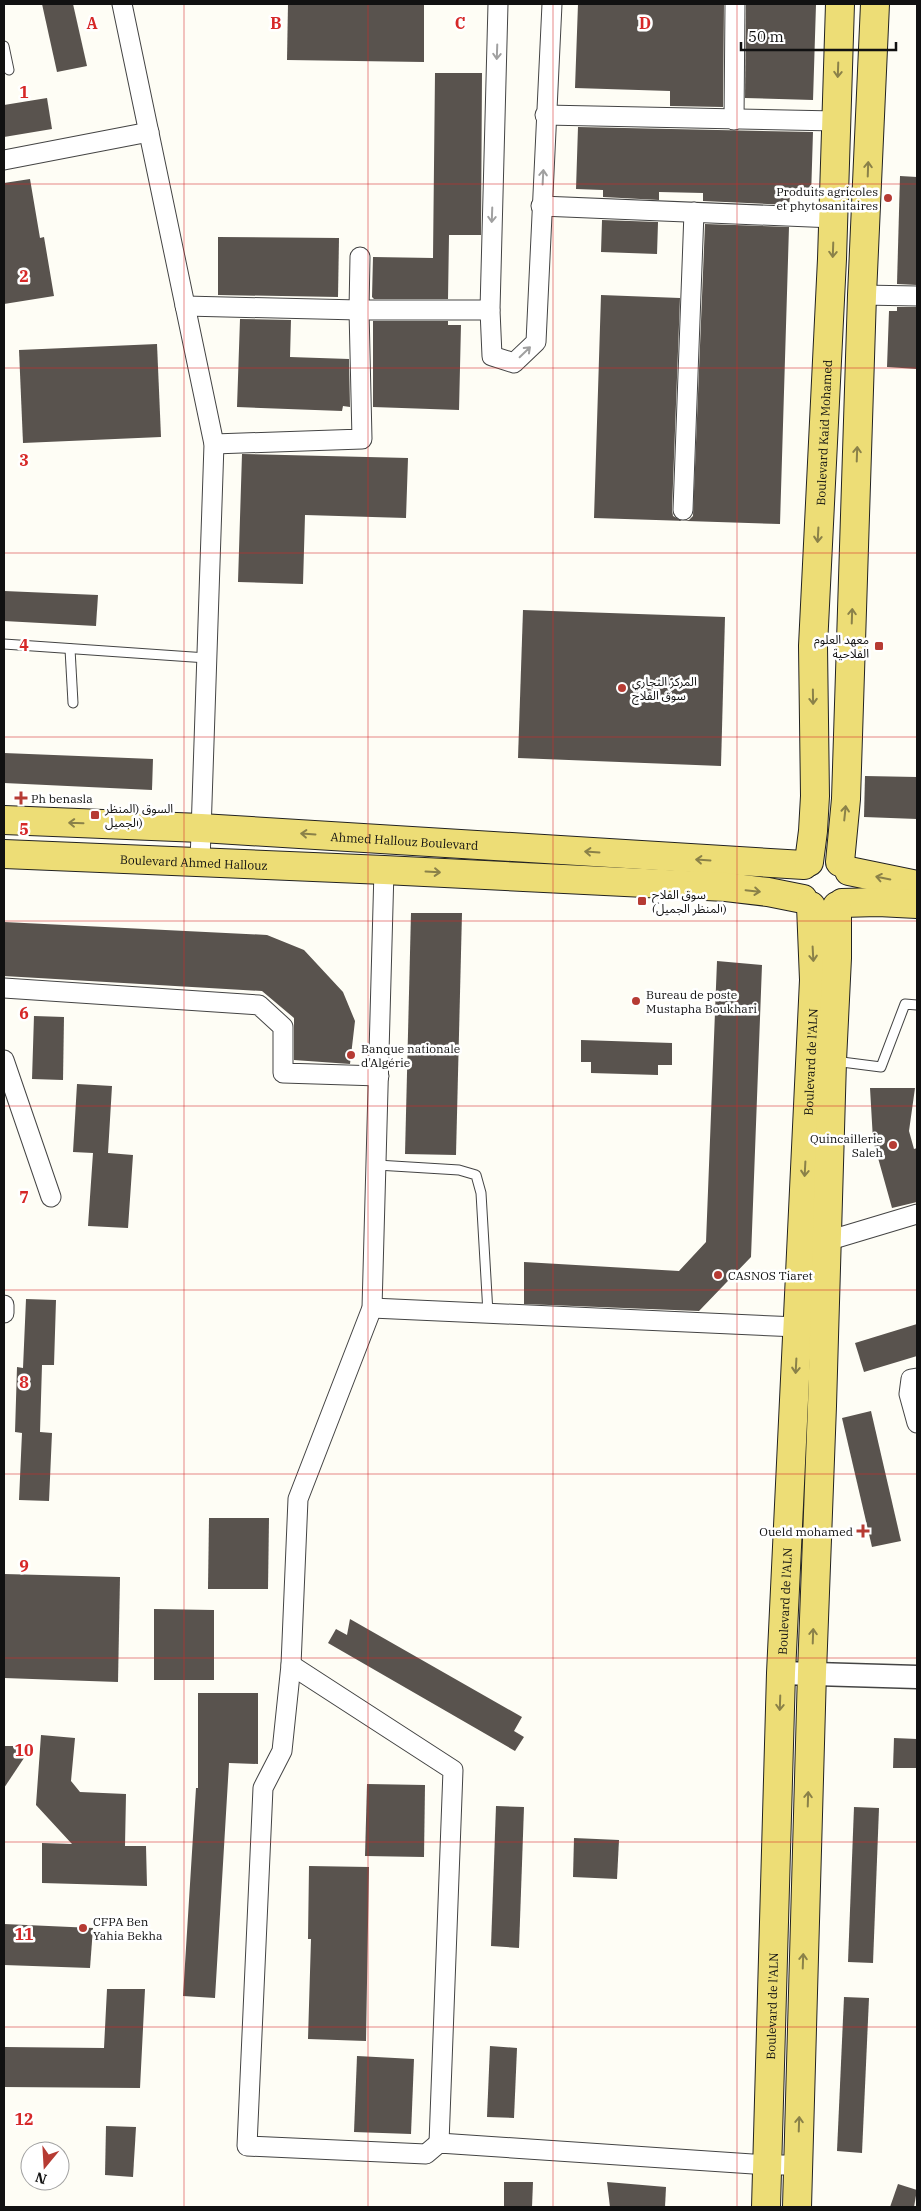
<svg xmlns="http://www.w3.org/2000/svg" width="921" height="2211" font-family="'IBM Plex Serif','Noto Sans Arabic',serif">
	<rect width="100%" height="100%" fill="#fefdf5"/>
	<!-- building -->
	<g fill="#59534e">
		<path d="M42,4H73L87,66L57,72Z"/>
		<path d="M288,4H424V62L287,60Z"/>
		<path d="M578,4H724L723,107L670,106V91L575,88Z"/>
		<path d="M746,4L816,5L813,100L745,98Z"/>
		<path d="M435,73H482L481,235H449L448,299H374L372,297L373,257L433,258Z"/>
		<path d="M47,98L52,129L4,137V105Z"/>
		<path d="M578,127L813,132L811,197L790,196L789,205L703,201V193L659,192V200L603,197V190L576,189Z"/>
		<path d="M900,176L917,177V285L897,284Z"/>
		<path d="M30,179L40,238L44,237L54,296L4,304V183Z"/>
		<path d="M602,220L658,222L657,254L601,252Z"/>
		<path d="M705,224L789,227L780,524L594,518L601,295L680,298L672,510L673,516L682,521L689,520L693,516Z"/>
		<path d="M218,237L339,238L338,297L218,295Z"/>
		<path d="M897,307H917V369L887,367L889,311H897Z"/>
		<path d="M240,319L291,320L290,357L349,359L350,407L343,406L342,411L237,407Z"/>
		<path d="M373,321H448V325H461L459,410L373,407Z"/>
		<path d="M157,344L161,437L23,443L19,350Z"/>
		<path d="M242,454L408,458L406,518L305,515L303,584L238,582Z"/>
		<path d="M4,591L98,595L96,626L4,621Z"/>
		<path d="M523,610L725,617L721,766L518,758Z"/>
		<path d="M4,753L153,759L152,790L4,783Z"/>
		<path d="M865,776L917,777V819L864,817Z"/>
		<path d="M411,913H462L456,1155L405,1154Z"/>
		<path d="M4,922L267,935L304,950L343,992L355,1021L350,1064L294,1060V1018L262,991L4,976Z"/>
		<path d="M717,961L762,965L751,1257L699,1311L524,1304V1262L679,1271L706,1242Z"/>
		<path d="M34,1016L64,1017L63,1080L32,1079Z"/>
		<path d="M581,1040L672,1043V1065H658V1075L591,1073V1062H581Z"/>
		<path d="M77,1084L112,1086L108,1153L133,1155L128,1228L88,1226L93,1153L73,1152Z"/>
		<path d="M870,1088H915L909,1131L914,1149L917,1148V1202L892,1208L873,1140Z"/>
		<path d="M26,1299L56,1300L54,1365H42L40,1432L52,1433L49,1501L19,1500L22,1433L15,1432L17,1367L23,1368Z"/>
		<path d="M917,1324V1356L864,1372L855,1343Z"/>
		<path d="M871,1411L901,1541L872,1547L842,1418Z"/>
		<path d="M209,1518H269L268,1589H208Z"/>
		<path d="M4,1574L120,1577L118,1682L4,1678Z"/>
		<path d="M154,1609L214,1610V1680H154Z"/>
		<path d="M350,1619L522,1717L514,1731L524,1737L515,1751L328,1643L336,1629L347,1635Z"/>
		<path d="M198,1693H258V1764L229,1763L215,1998L183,1996L196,1788H198Z"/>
		<path d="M41,1735L75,1738L71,1781L80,1792L126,1794L125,1846H146L147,1886L42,1883V1843L72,1844L36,1805Z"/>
		<path d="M894,1738L917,1739V1768H893Z"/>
		<path d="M4,1746H32L4,1788Z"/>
		<path d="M367,1784L425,1785L424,1857L365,1856Z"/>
		<path d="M496,1806L524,1807L519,1948L491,1946Z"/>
		<path d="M854,1807L879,1808L873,1963L848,1962Z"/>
		<path d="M574,1838L619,1840L617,1879L573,1877Z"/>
		<path d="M309,1866L369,1867L366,2041L308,2039L311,1939H308Z"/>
		<path d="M4,1924L93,1928L90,1968L4,1965Z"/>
		<path d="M107,1989H145L140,2088L4,2087V2047L104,2048Z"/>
		<path d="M844,1997L869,1998L862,2153L837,2151Z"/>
		<path d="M490,2046L517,2048L514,2118L487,2117Z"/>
		<path d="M357,2056L414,2059L411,2134L354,2132Z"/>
		<path d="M106,2126L136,2127L133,2177L105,2175Z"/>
		<path d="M504,2182H533L532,2207H504Z"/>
		<path d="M607,2182L666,2187L665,2207H610Z"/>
		<path d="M898,2184L917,2190L914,2207H890Z"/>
	</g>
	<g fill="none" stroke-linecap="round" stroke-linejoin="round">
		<defs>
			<g id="service">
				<path d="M4,46L9,70"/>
				<path d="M4,644L207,658"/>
				<path d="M70,649L73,703"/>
				<path d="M834,1061L881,1067L905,1004L917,1005"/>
				<path d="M377,1165L459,1170L476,1175L481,1193L488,1313"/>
			</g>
			<g id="minor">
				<path d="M122,4L214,444L200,862"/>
				<path d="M498,4L490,310L492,356L514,363L536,342L552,4"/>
				<path d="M545,115L836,121"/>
				<path d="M734,120L735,4"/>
				<path d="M4,160L149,132"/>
				<path d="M541,206L834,218"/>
				<path d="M862,295L917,296"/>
				<path d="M185,306L359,310H490"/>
				<path d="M214,444L362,439L359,310L360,257"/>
				<path d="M683,510L694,212"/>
				<path d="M384,870L372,1308L298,1499L291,1665L282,1751L263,1788L247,2146L426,2154L439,2143L767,2165H798"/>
				<path d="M4,988L259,1005L283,1027V1073L379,1076"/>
				<path d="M4,1060L51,1197"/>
				<path d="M827,1241L917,1214"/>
				<path d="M4,1305V1313"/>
				<path d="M372,1308L798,1327"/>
				<path d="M917,1378L911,1379L909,1394L917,1423"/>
				<path d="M291,1665L453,1770L439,2143"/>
			</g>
			<path id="tertiary" d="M781,1673L917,1677"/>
			<g id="primary">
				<path id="s1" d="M4,820L201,828L804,865"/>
				<path id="s2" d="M4,854L384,870L726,887L768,892L803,899"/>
				<path id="s3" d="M809,862L813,831L815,796L813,646L832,259L840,4"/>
				<path d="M840,862L846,799L862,295L875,4"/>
				<path d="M849,871L917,885"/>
				<path d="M842,903L878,902L917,904"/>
				<path id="s4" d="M766,2207L781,1673L814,980L811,906"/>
				<path d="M797,2207L812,1672L822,1406L832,1061L837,958V906"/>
			</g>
		</defs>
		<!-- service casing -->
		<use href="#service" stroke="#444" stroke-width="11"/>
		<!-- minor casing -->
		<use href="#minor" stroke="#444" stroke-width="21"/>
		<!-- tertiary casing -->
		<use href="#tertiary" stroke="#444" stroke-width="25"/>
		<!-- primary casing -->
		<use href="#primary" stroke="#222" stroke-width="30"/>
		<!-- service -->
		<use href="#service" stroke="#fff" stroke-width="9"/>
		<!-- minor -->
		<use href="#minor" stroke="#fff" stroke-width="19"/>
		<!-- tertiary -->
		<use href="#tertiary" stroke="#fff" stroke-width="22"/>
		<!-- primary -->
		<use href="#primary" stroke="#eddd76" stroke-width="28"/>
	</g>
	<!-- one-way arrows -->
	<defs><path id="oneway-shaft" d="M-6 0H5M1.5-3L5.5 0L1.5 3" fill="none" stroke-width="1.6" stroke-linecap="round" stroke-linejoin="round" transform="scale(1.25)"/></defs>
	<g stroke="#a0a0a0">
		<use href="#oneway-shaft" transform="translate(497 52) rotate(92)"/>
		<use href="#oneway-shaft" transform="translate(543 177) rotate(-87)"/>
		<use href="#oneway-shaft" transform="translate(492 215) rotate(92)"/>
		<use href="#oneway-shaft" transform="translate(525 352) rotate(-44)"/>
	</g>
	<g stroke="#8a8149">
		<use href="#oneway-shaft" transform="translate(838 70) rotate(92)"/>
		<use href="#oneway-shaft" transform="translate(868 169) rotate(-88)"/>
		<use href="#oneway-shaft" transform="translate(833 250) rotate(92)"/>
		<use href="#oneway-shaft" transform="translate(857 454) rotate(-88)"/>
		<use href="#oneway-shaft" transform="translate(818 535) rotate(93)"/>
		<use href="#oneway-shaft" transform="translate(852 616) rotate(-88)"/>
		<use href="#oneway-shaft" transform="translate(813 697) rotate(89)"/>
		<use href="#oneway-shaft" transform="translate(845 813) rotate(-84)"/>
		<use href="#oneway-shaft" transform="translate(76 823) rotate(-178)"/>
		<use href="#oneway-shaft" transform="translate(308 834) rotate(-176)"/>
		<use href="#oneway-shaft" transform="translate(592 852) rotate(-176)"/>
		<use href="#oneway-shaft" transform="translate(703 860) rotate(-176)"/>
		<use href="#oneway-shaft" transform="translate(433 872) rotate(3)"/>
		<use href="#oneway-shaft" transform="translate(883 878) rotate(-169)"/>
		<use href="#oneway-shaft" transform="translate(753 891) rotate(6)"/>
		<use href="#oneway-shaft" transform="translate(813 954) rotate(87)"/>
		<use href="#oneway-shaft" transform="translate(805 1169) rotate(93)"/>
		<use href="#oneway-shaft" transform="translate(796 1366) rotate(93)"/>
		<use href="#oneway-shaft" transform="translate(813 1636) rotate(-88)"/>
		<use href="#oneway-shaft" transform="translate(780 1703) rotate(92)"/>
		<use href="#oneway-shaft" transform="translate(808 1799) rotate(-88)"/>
		<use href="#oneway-shaft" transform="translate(803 1961) rotate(-88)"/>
		<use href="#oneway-shaft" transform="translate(799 2124) rotate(-88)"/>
	</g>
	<!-- grid -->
	<path fill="none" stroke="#d62828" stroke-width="1" stroke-opacity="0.55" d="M184,4V2207M368,4V2207M553,4V2207M737,4V2207M4,184H917M4,368H917M4,553H917M4,737H917M4,921H917M4,1106H917M4,1290H917M4,1474H917M4,1658H917M4,1842H917M4,2027H917"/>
	<!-- markers -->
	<g fill="#b63b33" stroke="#fff" stroke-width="2">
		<circle cx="888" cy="198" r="5"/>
		<rect x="874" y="641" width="10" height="10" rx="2.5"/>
		<circle cx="622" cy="688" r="5"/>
		<path d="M18.5 790.5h5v5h5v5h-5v5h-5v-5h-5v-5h5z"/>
		<rect x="90" y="810" width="10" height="10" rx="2.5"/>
		<rect x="637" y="896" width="10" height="10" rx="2.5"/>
		<circle cx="636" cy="1001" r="5"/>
		<circle cx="351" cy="1055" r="5"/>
		<circle cx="893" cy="1145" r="5"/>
		<circle cx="718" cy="1275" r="5"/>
		<path d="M860.5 1523.5h5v5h5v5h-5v5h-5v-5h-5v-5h5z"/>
		<circle cx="83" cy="1928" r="5"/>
	</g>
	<g text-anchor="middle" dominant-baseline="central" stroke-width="5" stroke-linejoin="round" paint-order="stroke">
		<!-- poi labels -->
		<g font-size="12" fill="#111" stroke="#fff" text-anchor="start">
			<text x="878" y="191" text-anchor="end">Produits agricoles<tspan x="878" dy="14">et phytosanitaires</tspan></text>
			<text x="869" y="639" text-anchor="end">معهد العلوم<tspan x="869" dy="14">الفلاحية</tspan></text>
			<text x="632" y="681">المركز التجاري<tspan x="632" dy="14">سوق الفلاح</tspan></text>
			<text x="31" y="798">Ph benasla</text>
			<text x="105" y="808">السوق (المنظر<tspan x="105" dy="14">الجميل)</tspan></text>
			<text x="652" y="894">سوق الفلاح<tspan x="652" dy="14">(المنظر الجميل)</tspan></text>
			<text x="646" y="994">Bureau de poste<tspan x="646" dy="14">Mustapha Boukhari</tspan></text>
			<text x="361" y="1048">Banque nationale<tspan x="361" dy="14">d'Algérie</tspan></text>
			<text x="883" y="1138" text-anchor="end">Quincaillerie<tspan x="883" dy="14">Saleh</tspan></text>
			<text x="728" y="1275">CASNOS Tiaret</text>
			<text x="853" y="1531" text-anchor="end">Oueld mohamed</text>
			<text x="93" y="1921">CFPA Ben<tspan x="93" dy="14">Yahia Bekha</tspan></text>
		</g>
		<!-- street labels -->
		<g font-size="12" fill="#111" stroke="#fff">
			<text stroke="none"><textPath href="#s3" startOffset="430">Boulevard Kaid Mohamed</textPath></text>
			<text stroke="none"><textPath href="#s1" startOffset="401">Ahmed Hallouz Boulevard</textPath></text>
			<text stroke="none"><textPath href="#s2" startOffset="190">Boulevard Ahmed Hallouz</textPath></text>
			<text stroke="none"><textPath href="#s4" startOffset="1146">Boulevard de l'ALN</textPath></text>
			<text stroke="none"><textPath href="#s4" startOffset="606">Boulevard de l'ALN</textPath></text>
			<text stroke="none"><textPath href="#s4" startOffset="201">Boulevard de l'ALN</textPath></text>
		</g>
	</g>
	<g font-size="16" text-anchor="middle" font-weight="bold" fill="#d62828" stroke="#fff" stroke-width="5" stroke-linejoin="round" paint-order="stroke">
		<text x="92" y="29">A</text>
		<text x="276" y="29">B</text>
		<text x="460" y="29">C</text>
		<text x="645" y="29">D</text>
		<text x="24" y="98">1</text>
		<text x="24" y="282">2</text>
		<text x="24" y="466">3</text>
		<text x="24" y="651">4</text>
		<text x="24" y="835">5</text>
		<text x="24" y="1019">6</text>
		<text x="24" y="1203">7</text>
		<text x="24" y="1388">8</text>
		<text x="24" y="1572">9</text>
		<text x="24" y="1756">10</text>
		<text x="24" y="1940">11</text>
		<text x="24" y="2125">12</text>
	</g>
	<!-- border -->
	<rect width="921" height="2211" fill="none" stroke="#111111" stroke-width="10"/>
	<!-- north arrow -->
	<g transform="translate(45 2166) rotate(198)"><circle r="24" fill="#ffffff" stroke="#a0a0a0"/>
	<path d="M0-4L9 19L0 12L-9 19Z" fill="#b63b33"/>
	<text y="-8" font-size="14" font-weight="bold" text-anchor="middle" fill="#111111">N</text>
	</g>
	<!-- scale -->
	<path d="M741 42v8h155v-8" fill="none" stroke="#111111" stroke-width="2.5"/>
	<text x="748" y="42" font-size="15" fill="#111111" stroke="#ffffff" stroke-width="4" paint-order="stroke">50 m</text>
</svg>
